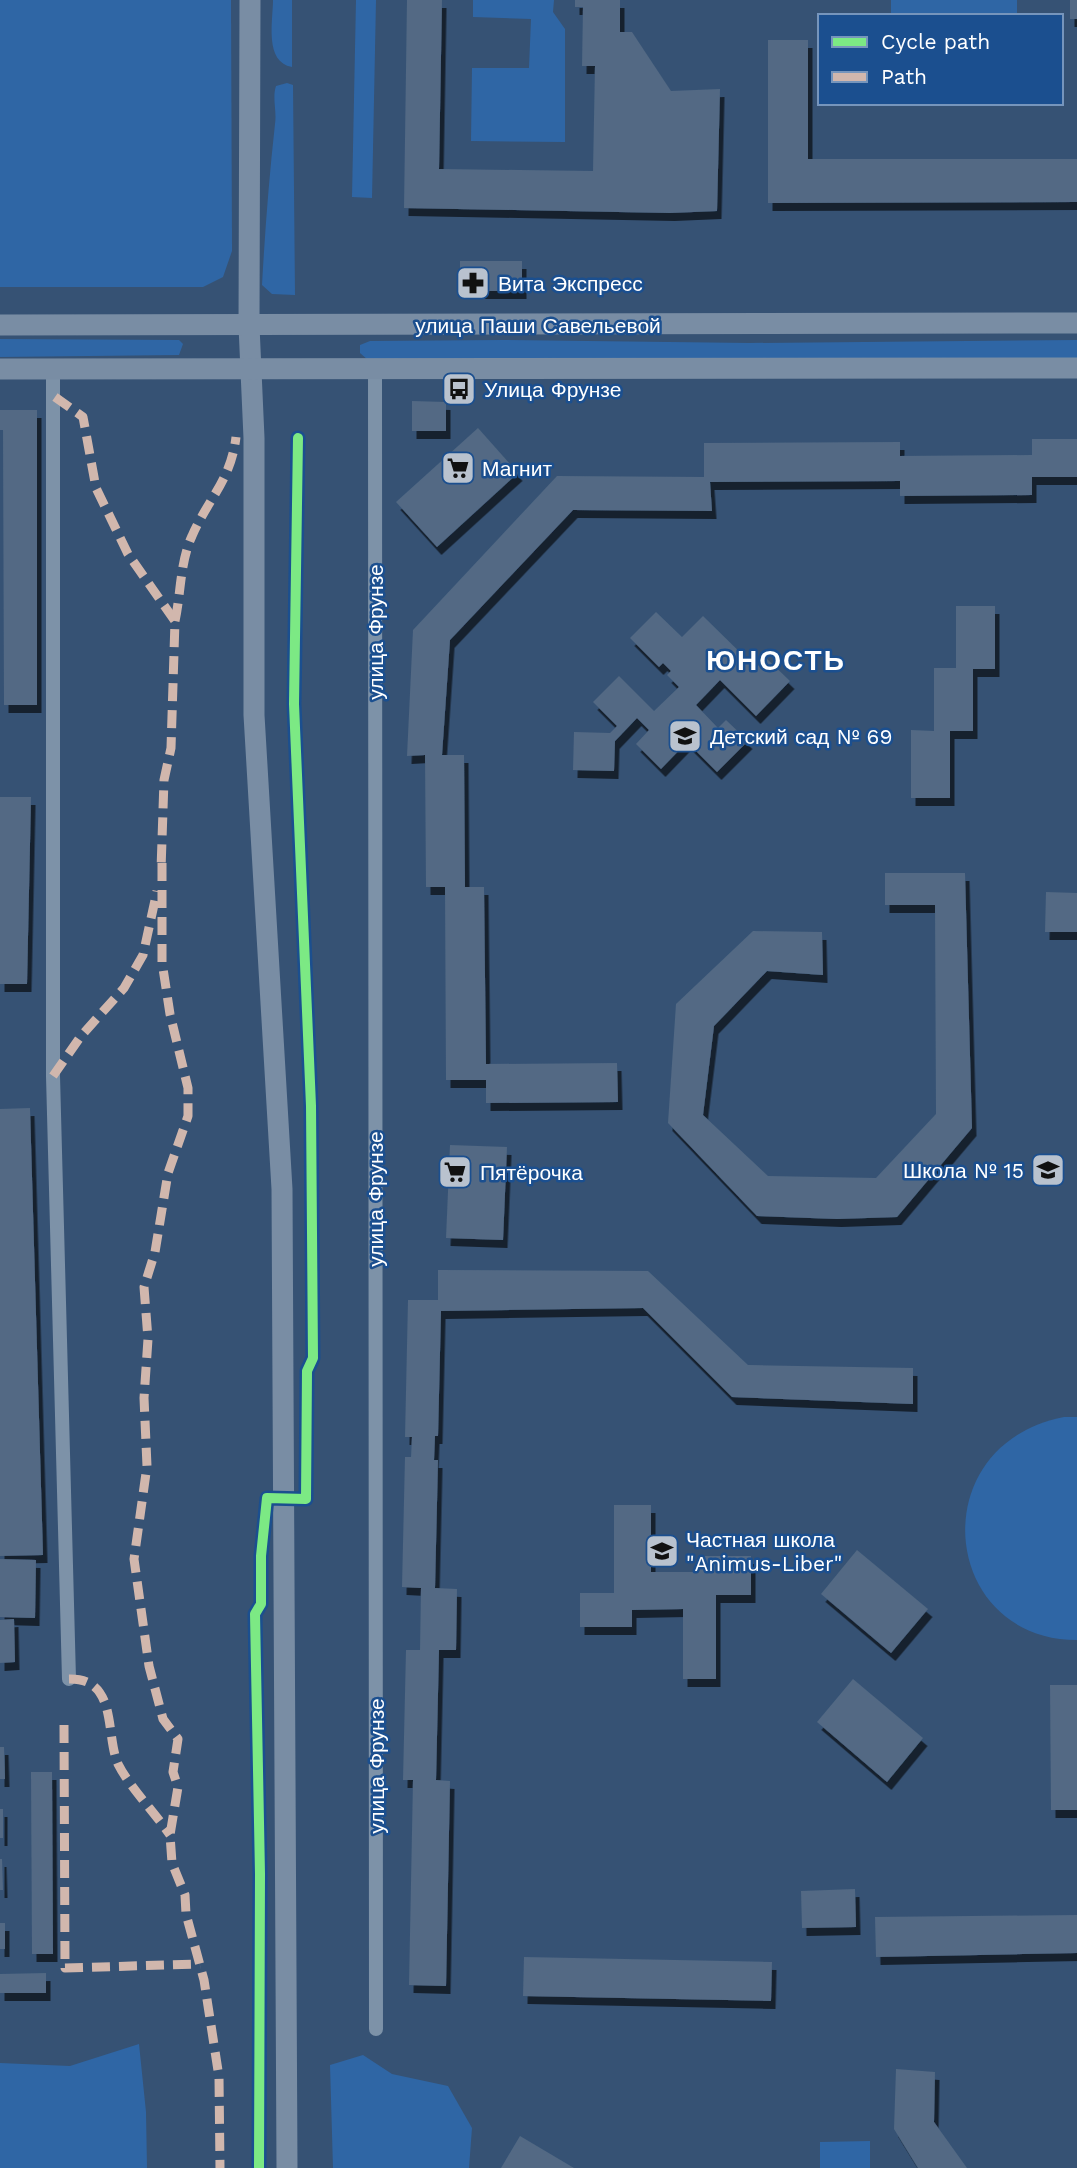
<svg xmlns="http://www.w3.org/2000/svg" width="1077" height="2168" font-family="'Work Sans',sans-serif">
	<defs>
		<filter id="shadow"><feDropShadow dx="4.5" dy="8" stdDeviation="0" flood-color="#0009"/></filter>
	</defs>
	<rect width="100%" height="100%" fill="#365274"/>
	<!-- green -->
	<g fill="#2f66a5">
		<path d="M0,0H231L232,251L223,277L203,287H0Z"/>
		<path d="M273,0H292V67C264,62 273,21 273,0Z"/>
		<path d="M356,0H376L372,198L352,197Z"/>
		<path d="M473,0H554L553,12L565,29V142L471,141L472,68H529L531,19L473,17Z"/>
		<rect x="891" y="0" width="126" height="16"/>
		<path d="M287,83L293,85L295,295L272,294L262,285C265,231 269,178 275,124C277,111 272,98 276,86Z"/>
		<path d="M0,339L179,340L183,344L179,355L0,357Z"/>
		<path d="M501,340L749,343L1077,340V358L368,360L360,353V345L370,341Z"/>
		<path d="M1064,1417H1077V1640C940,1640 921,1445 1064,1417Z"/>
		<path d="M139,2044L146,2112L147,2168H0V2063L70,2066Z"/>
		<path d="M363,2055L392,2074L448,2086L472,2128L469,2168H333L330,2065Z"/>
		<path d="M870,2141V2168H820V2142Z"/>
	</g>
	<!-- building -->
	<g fill="#526984" filter="url(#shadow)">
		<path d="M407,0H442L439,169L593,171L595,66H582L583,7H575V0H620V32H632L671,91L720,89L717,211L670,213L404,208Z"/>
		<rect x="1070" y="0" width="7" height="19"/>
		<path d="M768,40H808V159H1077V202L768,203Z"/>
		<rect x="460" y="261" width="62" height="30"/>
		<path d="M412,401L446,402V431H412Z"/>
		<path d="M0,410H37V705H4L3,430H0Z"/>
		<path d="M478,428L518,473L437,547L396,502Z"/>
		<path d="M1032,439H1077V477H1032V495L900,496V481L710,482L712,511L573,510L450,640L442,755H464L465,887H484L486,1064L617,1063L618,1102L486,1103V1080H446L445,887H426L425,755L407,756L413,630L557,476L704,477V443L900,442V456L1032,455Z"/>
		<path d="M956,606H995V669H973V731H950V798H911V730L934,731V668H956Z"/>
		<path d="M656,612L682,637L703,616L756,668L766,658L790,681L756,716L720,680L696,705L718,728L726,720L748,741L717,772L687,742L661,769L636,744L649,730L637,718L615,741L614,771L573,770L574,732L610,733L617,726L593,702L619,676L654,711L679,687L667,675L671,671L663,663L659,667L630,638Z"/>
		<path d="M0,797H31L27,984H0Z"/>
		<path d="M885,873H965L972,1128L897,1217L837,1219L757,1216L668,1123L676,1004L753,931L822,932L823,975L767,971L714,1026L703,1115L768,1176L876,1178L936,1114L935,905H885Z"/>
		<path d="M1046,892L1077,893V932H1045Z"/>
		<path d="M30,1108L43,1555L0,1556V1109Z"/>
		<path d="M450,1145L507,1147L503,1240L446,1238Z"/>
		<path d="M438,1270L648,1271L748,1365L913,1368V1404L732,1397L643,1308L441,1311L438,1436H435L434,1460H438L435,1588L457,1589L456,1650H439L436,1780L450,1781L446,1986L409,1985L413,1780H403L406,1650H420L421,1588L402,1587L405,1457H411L412,1437H405L408,1300H438Z"/>
		<path d="M614,1505H651V1572H698V1556H751V1595H716V1679H683V1609L632,1610V1627H580V1593H614Z"/>
		<path d="M857,1550L928,1609L891,1653L821,1594Z"/>
		<path d="M0,1559L36,1560L35,1618L0,1617Z"/>
		<path d="M14,1619L15,1662L0,1663V1620Z"/>
		<path d="M853,1679L923,1738L887,1782L817,1722Z"/>
		<path d="M1050,1685H1077V1810H1051Z"/>
		<path d="M0,1747H4L5,1779H0Z"/>
		<path d="M31,1772H52L53,1954H32Z"/>
		<rect x="0" y="1809" width="3" height="29"/>
		<path d="M0,1859H2L3,1890H0Z"/>
		<path d="M855,1889L856,1927L802,1928L801,1891Z"/>
		<path d="M1077,1915V1953L876,1957L875,1917Z"/>
		<rect x="0" y="1923" width="5" height="26"/>
		<path d="M524,1957L772,1962L771,2001L523,1996Z"/>
		<path d="M46,1973V1993H0V1974Z"/>
		<path d="M896,2069L935,2072L934,2122L967,2168H918L894,2129Z"/>
		<path d="M520,2136L574,2168H501Z"/>
	</g>
	<g fill="none" stroke-linecap="round" stroke-linejoin="round">
		<!-- street -->
		<g stroke="#7d92a8" stroke-width="14">
			<path d="M53,369V1076L69,1679"/>
			<path d="M375,369L376,2029"/>
		</g>
		<!-- secondary -->
		<g stroke="#798da4" stroke-width="21">
			<path d="M250,0L249,326L254,438V715L282,1189L287,2168"/>
			<path d="M0,325L1077,323"/>
			<path d="M0,369L1077,368"/>
		</g>
		<!-- quiet -->
		<g stroke="#d1b7ad" stroke-width="9" stroke-dasharray="18 9" stroke-linecap="butt">
			<path d="M55,397L83,417L96,488L128,554L175,621L171,748L164,780L161,870"/>
			<path d="M175,621C181,593 180,562 192,536C208,499 231,480 236,437"/>
			<path d="M162,863V962L170,1014L188,1088V1116L168,1173L155,1252L144,1287L148,1339L144,1398L147,1466L134,1559L149,1666L163,1719L178,1739L173,1772L178,1787L170,1835L172,1863L185,1895L186,1914L204,1980L219,2077L220,2168"/>
			<path d="M53,1076L81,1036L124,988L143,955L157,891"/>
			<path d="M69,1679C118,1678 105,1734 118,1764C129,1786 155,1813 170,1835"/>
			<path d="M64,1725L65,1968L200,1964"/>
		</g>
		<defs>
			<path id="cycleway" d="M259,2168L260,1874L255,1614L261,1604V1556L267,1498L306,1499L307,1371L313,1358L311,1106L294,704L298,438"/>
		</defs>
		<!-- cycleway casing -->
		<use href="#cycleway" stroke="#1b4f8f" stroke-width="15"/>
		<!-- cycleway -->
		<use href="#cycleway" stroke="#7ce984" stroke-width="10"/>
	</g>
	<!-- icons -->
	<defs>
		<symbol id="pharmacy-square" viewBox="-11 -11 22 22"><rect x="-9" y="-9" width="18" height="18" rx="4" fill="#b9c2ce" stroke="#1b4f8f"/><path d="M-2-6h4v4h4v4h-4v4h-4v-4h-4v-4h4Z" fill="#111"/></symbol>
		<symbol id="bus-square" viewBox="-11 -11 22 22"><rect x="-9" y="-9" width="18" height="18" rx="4" fill="#b9c2ce" stroke="#1b4f8f"/><path d="M-5-6H5V4H4V6H2V4H-2V6H-4V4H-5ZM-3.5-4V0h7V-4ZM-3.5 1.2v1.5H-2V1.2ZM2 1.2v1.5H3.5V1.2Z" fill="#111"/></symbol>
		<symbol id="supermarket-square" viewBox="-11 -11 22 22"><rect x="-9" y="-9" width="18" height="18" rx="4" fill="#b9c2ce" stroke="#1b4f8f"/><path d="M-6-5.5h2.5l.6 2H6L4.5 2H-2.5L-4.4-4H-6ZM-1.5 3.2a1.3 1.3 0 1 0 .1 0ZM3 3.2a1.3 1.3 0 1 0 .1 0Z" fill="#111"/></symbol>
		<symbol id="school-square" viewBox="-11 -11 22 22"><rect x="-9" y="-9" width="18" height="18" rx="4" fill="#b9c2ce" stroke="#1b4f8f"/><path d="M0-5L7-2L0 1L-7-2ZM-4 1L0 2.5L4 1V4Q0 6-4 4Z" fill="#111"/></symbol>
	</defs>
	<g fill-rule="evenodd">
		<use href="#pharmacy-square" x="454" y="264" width="38" height="38"/>
		<use href="#bus-square" x="440" y="370" width="38" height="38"/>
		<use href="#supermarket-square" x="439" y="449" width="38" height="38"/>
		<use href="#school-square" x="666" y="717" width="38" height="38"/>
		<use href="#school-square" x="1029" y="1151" width="38" height="38"/>
		<use href="#supermarket-square" x="436" y="1153" width="38" height="38"/>
		<use href="#school-square" x="643" y="1532" width="38" height="38"/>
	</g>
	<g text-anchor="middle" dominant-baseline="central" stroke-width="5" stroke-linejoin="round" paint-order="stroke">
		<!-- poi labels -->
		<g font-size="21" fill="#fff" stroke="#1b4f8f" text-anchor="start">
			<text x="498" y="283">Вита Экспресс</text>
			<text x="484" y="389">Улица Фрунзе</text>
			<text x="482" y="468">Магнит</text>
			<text x="710" y="736">Детский сад № 69</text>
			<text x="1024" y="1170" text-anchor="end">Школа № 15</text>
			<text x="480" y="1172">Пятёрочка</text>
			<text x="686" y="1539">Частная школа<tspan x="686" dy="24">"Animus-Liber"</tspan></text>
		</g>
		<!-- street labels -->
		<g font-size="21" fill="#fff" stroke="#1b4f8f">
			<text x="538" y="325">улица Паши Савельевой</text>
			<text transform="translate(375 632) rotate(-90)">улица Фрунзе</text>
			<text transform="translate(375 1199) rotate(-90)">улица Фрунзе</text>
			<text transform="translate(376 1766) rotate(-90)">улица Фрунзе</text>
		</g>
		<!-- district labels -->
		<g font-size="28" font-weight="bold" letter-spacing="2" fill="#fff" stroke="#1b4f8f">
			<text x="776" y="660">ЮНОСТЬ</text>
		</g>
	</g>
	<!-- legend -->
	<rect x="818" y="14" width="245" height="91" fill="#1b4f8f" stroke="#7695bc" stroke-width="2"/>
	<rect x="832" y="37" width="35" height="10" fill="#7ce984" stroke="#7695bc" stroke-width="2"/>
	<text x="881" y="49" font-size="21" fill="#ffffff">Cycle path</text>
	<rect x="832" y="72" width="35" height="10" fill="#d1b7ad" stroke="#7695bc" stroke-width="2"/>
	<text x="881" y="84" font-size="21" fill="#ffffff">Path</text>
</svg>
